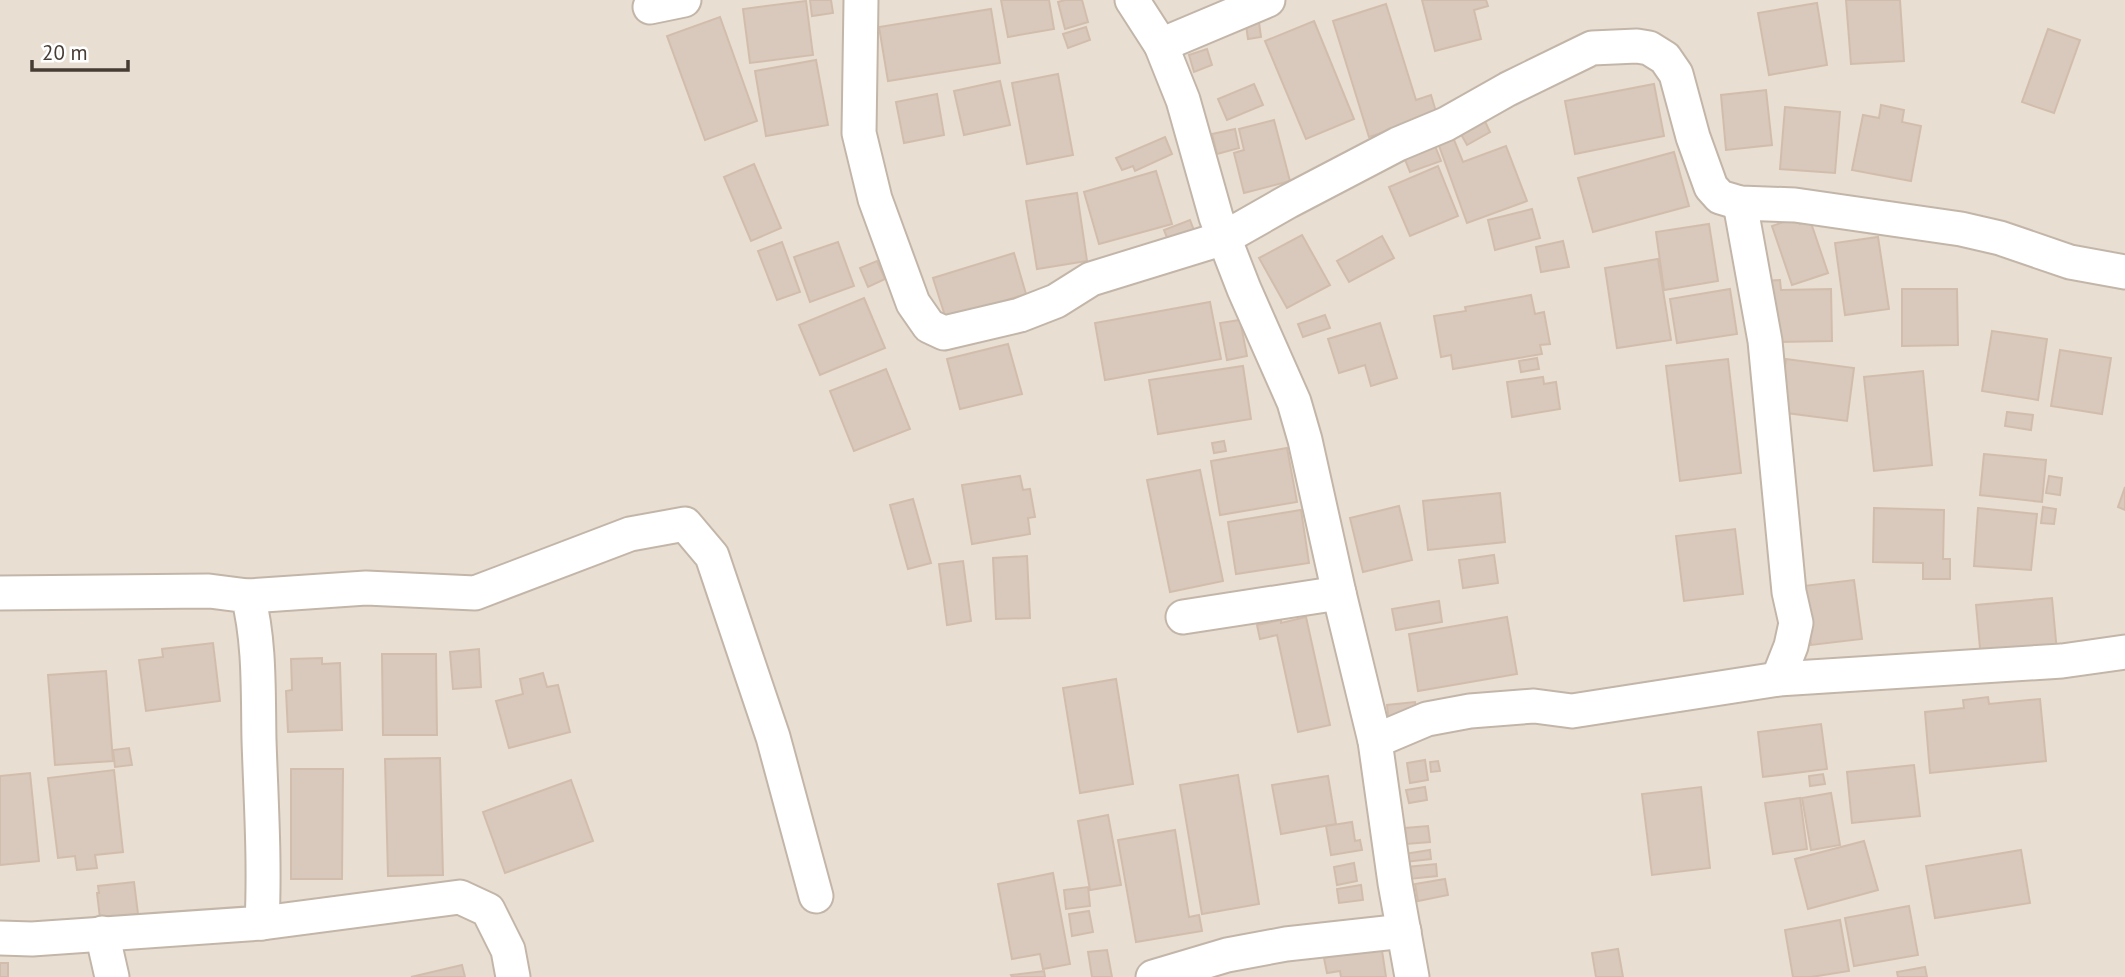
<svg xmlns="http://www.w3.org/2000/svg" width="2125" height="977" font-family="'PT Sans',sans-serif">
	<rect width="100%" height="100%" fill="#f4ede4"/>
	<!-- residential -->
	<rect fill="#e8ded2" x="0" y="0" width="2125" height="977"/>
	<!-- building -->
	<g fill="#d9c9bc" stroke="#d2bdac" stroke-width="2">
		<path d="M810,0H831L833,13L812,16Z"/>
		<path d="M1001,0H1049L1054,29L1008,37Z"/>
		<path d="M1065,0H1082L1088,22L1065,29L1058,2Z"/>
		<path d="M1422,0H1486L1488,6L1474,10L1481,39L1435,51Z"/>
		<path d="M1846,0H1900L1904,61L1851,64Z"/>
		<path d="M806,1L813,55L750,63L743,9Z"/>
		<path d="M1817,3L1827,65L1769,75L1758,13Z"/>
		<path d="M1386,4L1416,100L1431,95L1437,115L1369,137L1333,21Z"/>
		<path d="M991,9L1000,63L888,81L879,27Z"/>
		<path d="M1258,15L1261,37L1248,39L1245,18Z"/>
		<path d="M720,17L757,121L705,140L667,36Z"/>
		<path d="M1314,21L1354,119L1306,139L1265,41Z"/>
		<path d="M1086,27L1090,40L1068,48L1063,34Z"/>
		<path d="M2048,29L2080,40L2054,113L2022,102Z"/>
		<path d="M1207,49L1212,65L1194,72L1189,55Z"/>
		<path d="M816,60L828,125L766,136L755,71Z"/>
		<path d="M1058,74L1073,155L1027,164L1012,83Z"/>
		<path d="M1000,81L1010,125L964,135L954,91Z"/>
		<path d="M1254,84L1263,105L1227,120L1218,99Z"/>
		<path d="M1654,84L1664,136L1575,154L1565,101Z"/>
		<path d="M1766,90L1772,145L1726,150L1721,95Z"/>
		<path d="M937,94L944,135L904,143L896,102Z"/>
		<path d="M1881,105L1904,110L1902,122L1921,126L1911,181L1852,170L1863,115L1879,118Z"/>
		<path d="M1785,107L1840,112L1835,173L1780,169Z"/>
		<path d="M1482,115L1490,132L1467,145L1457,127Z"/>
		<path d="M1274,120L1290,181L1244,193L1234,153L1244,150L1239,129Z"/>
		<path d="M1235,129L1239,148L1217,154L1212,134Z"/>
		<path d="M1452,135L1463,162L1506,146L1527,201L1467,223L1437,140Z"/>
		<path d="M1165,137L1172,154L1135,171L1133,166L1122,170L1116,158Z"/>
		<path d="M1435,146L1441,161L1410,172L1404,157Z"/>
		<path d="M1674,152L1689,206L1593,232L1578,178Z"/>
		<path d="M754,164L781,228L751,241L724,177Z"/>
		<path d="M1438,166L1458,216L1410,236L1389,187Z"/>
		<path d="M1156,171L1172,224L1099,244L1084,192Z"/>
		<path d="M1077,193L1087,261L1037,269L1026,201Z"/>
		<path d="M1532,209L1540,238L1495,250L1488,220Z"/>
		<path d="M1798,217L1800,224L1810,220L1828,273L1792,285L1772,226Z"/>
		<path d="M1190,220L1198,241L1172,250L1164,230Z"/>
		<path d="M1709,224L1718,281L1664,290L1656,232Z"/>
		<path d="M1302,235L1330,285L1287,308L1259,258Z"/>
		<path d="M1382,236L1394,258L1349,282L1337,261Z"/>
		<path d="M1878,237L1889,309L1845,315L1835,243Z"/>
		<path d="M1563,241L1569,267L1541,272L1536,247Z"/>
		<path d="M782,242L800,292L777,300L758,251Z"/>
		<path d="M838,242L854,286L810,302L794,257Z"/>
		<path d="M1014,253L1026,294L946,319L933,278Z"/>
		<path d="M1658,259L1671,340L1617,348L1605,268Z"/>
		<path d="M877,261L885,279L868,287L860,268Z"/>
		<path d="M1780,280L1781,290L1831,289L1832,341L1772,342L1763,281Z"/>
		<path d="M1730,289L1737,334L1677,343L1670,299Z"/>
		<path d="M1902,289H1957L1958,345L1902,346Z"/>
		<path d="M1531,295L1535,314L1544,312L1550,344L1540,345L1542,354L1453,369L1451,355L1441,357L1434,316L1466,311L1465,307Z"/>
		<path d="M864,298L885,348L820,375L799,325Z"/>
		<path d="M1210,302L1221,359L1105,380L1095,323Z"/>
		<path d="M1325,315L1330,328L1303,337L1298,324Z"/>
		<path d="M1240,320L1247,356L1227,360L1220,323Z"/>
		<path d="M1380,323L1397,378L1371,386L1365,365L1339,373L1328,339Z"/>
		<path d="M1992,331L2047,339L2038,400L1982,391Z"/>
		<path d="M1008,344L1022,394L960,409L947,359Z"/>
		<path d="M2060,350L2111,358L2102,414L2051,406Z"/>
		<path d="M1537,358L1539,369L1521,372L1519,361Z"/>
		<path d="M1728,359L1741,473L1680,481L1666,366Z"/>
		<path d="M1786,359L1854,368L1847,421L1779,412Z"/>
		<path d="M1243,366L1251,419L1158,434L1149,380Z"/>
		<path d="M886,369L910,429L854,451L830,391Z"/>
		<path d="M1923,371L1932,465L1874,471L1864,377Z"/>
		<path d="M1543,377L1544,384L1556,382L1560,409L1512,417L1507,382Z"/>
		<path d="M2007,412L2033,415L2031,430L2005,426Z"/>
		<path d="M1224,441L1226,451L1214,453L1212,443Z"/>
		<path d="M1287,448L1297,502L1220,515L1211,461Z"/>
		<path d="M1984,454L2046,460L2042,502L1980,495Z"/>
		<path d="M1200,470L1223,581L1170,592L1147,480Z"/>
		<path d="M1020,476L1023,490L1030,489L1035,517L1028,518L1030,534L972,544L962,485Z"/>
		<path d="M2049,476L2062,478L2060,495L2046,493Z"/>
		<path d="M2125,487V510L2118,507Z"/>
		<path d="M1500,493L1505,542L1428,550L1423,501Z"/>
		<path d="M913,499L931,563L908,569L890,505Z"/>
		<path d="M1399,506L1412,560L1363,572L1350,518Z"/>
		<path d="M2043,507L2056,509L2054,524L2041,523Z"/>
		<path d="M1874,508L1944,510L1943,559H1950V579H1923V563L1873,562Z"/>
		<path d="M1978,508L2037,514L2031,570L1974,566Z"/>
		<path d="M1301,510L1309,563L1236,574L1228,522Z"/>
		<path d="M1735,529L1743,594L1684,601L1676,536Z"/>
		<path d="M1494,555L1498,583L1463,588L1459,560Z"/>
		<path d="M1027,556L1030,618L996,619L993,558Z"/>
		<path d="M963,561L971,621L947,625L939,564Z"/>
		<path d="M1854,580L1862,639L1811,645L1803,586Z"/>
		<path d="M2052,598L2057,652L1981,659L1976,605Z"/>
		<path d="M1439,601L1442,622L1396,630L1392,609Z"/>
		<path d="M1306,617L1330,725L1298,732L1277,635L1260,639L1257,625L1281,620V623Z"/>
		<path d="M1507,617L1517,674L1418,691L1409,634Z"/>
		<path d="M213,643L220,701L146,711L139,660L163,657L162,649Z"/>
		<path d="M479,649L481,687L453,689L450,652Z"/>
		<path d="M382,654H436L437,735H383Z"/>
		<path d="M322,658V664L340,663L342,730L288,732L286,691L292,690L291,659Z"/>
		<path d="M106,671L113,761L55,765L48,675Z"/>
		<path d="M543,673L547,687L558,685L570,732L509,748L496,701L523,694L520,679Z"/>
		<path d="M1116,679L1133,784L1080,793L1063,688Z"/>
		<path d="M1988,697L1989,704L2040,699L2046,761L1930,773L1925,712L1964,708L1963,700Z"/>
		<path d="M1415,702L1417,721L1389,724L1387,705Z"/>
		<path d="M1821,724L1827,769L1763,777L1758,732Z"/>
		<path d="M129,748L132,765L115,767L113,750Z"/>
		<path d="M440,758L443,875L388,876L385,759Z"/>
		<path d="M1425,760L1428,780L1410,783L1407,763Z"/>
		<path d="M1438,761L1440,771L1431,772L1430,762Z"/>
		<path d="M1914,765L1920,816L1852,823L1847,772Z"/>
		<path d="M291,769H343L342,879H291Z"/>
		<path d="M114,770L123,852L95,855L97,868L77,870L75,856L58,858L48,778Z"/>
		<path d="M30,773L39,861L0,865V776Z"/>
		<path d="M1823,774L1825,784L1810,786L1809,776Z"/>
		<path d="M1238,775L1259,904L1202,914L1180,785Z"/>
		<path d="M1328,776L1336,824L1281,834L1272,785Z"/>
		<path d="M571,780L593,841L505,873L483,812Z"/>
		<path d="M1425,787L1427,800L1409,803L1406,790Z"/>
		<path d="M1701,787L1710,868L1652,875L1642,794Z"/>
		<path d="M1831,793L1840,845L1811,850L1802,798Z"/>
		<path d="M1800,798L1807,849L1773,854L1765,803Z"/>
		<path d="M1108,815L1121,885L1090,890L1078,821Z"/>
		<path d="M1352,822L1355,841L1360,840L1362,850L1331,855L1326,826Z"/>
		<path d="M1428,826L1430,842L1406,844L1405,828Z"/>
		<path d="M1175,830L1189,917L1199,915L1202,931L1136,942L1118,840Z"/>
		<path d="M1864,841L1878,890L1808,909L1795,859Z"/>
		<path d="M1430,850L1431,859L1405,862L1404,854Z"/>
		<path d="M2021,850L2030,903L1935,918L1926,866Z"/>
		<path d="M1354,863L1357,881L1337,885L1334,867Z"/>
		<path d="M1436,864L1437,876L1409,879L1407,867Z"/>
		<path d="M1053,873L1070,964L1043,969L1040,954L1012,959L998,884Z"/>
		<path d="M1445,879L1448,895L1418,901L1415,884Z"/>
		<path d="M134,882L138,914L100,918L97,893H99L98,886Z"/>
		<path d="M1361,885L1363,900L1339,903L1337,889Z"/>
		<path d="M1088,887L1090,906L1066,909L1064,890Z"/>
		<path d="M1909,906L1918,955L1854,966L1845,918Z"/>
		<path d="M1089,911L1093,932L1072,936L1069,914Z"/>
		<path d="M1840,920L1849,971L1811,977H1793L1785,930Z"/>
		<path d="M1381,944L1386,977H1341L1340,971L1327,973L1324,958L1338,955V952Z"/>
		<path d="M1618,949L1623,977H1596L1592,953Z"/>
		<path d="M1107,950L1112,977H1092L1088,952Z"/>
		<rect x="0" y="963" width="8" height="14"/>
		<path d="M462,965L465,977H411Z"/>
		<path d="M1925,967L1927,977H1898L1897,972Z"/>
		<path d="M1044,971L1045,977H1012L1011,975Z"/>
	</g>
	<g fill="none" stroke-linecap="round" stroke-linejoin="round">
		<defs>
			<g id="minor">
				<path d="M861,0L859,133L875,199L913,303L929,326L944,333L1020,315L1056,301L1091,279L1224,238L1289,201L1398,144L1446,124L1508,89L1592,48L1637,46L1649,48L1665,58L1676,74L1693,137L1711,187L1720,197L1740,203L1795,205L1961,229L2000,238L2070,262L2125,272"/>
				<path d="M1132,0L1161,45L1183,100L1216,217L1244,289L1294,402L1305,440L1339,593L1375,741L1395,883L1412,977"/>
				<path d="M650,7L684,0"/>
				<path d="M1161,45L1268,0"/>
				<path d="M1740,203L1765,341L1789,592L1796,623L1791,646L1778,679"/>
				<path d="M0,593L209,591L248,596C260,642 258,693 259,740C261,801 265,862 262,923L32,939L0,938"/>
				<path d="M248,596L366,588L475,593L630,534L685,524L712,556L773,737L816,896"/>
				<path d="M1183,617L1339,593"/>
				<path d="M1375,741L1427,719L1470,711L1534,706L1572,711L1778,679L2062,661L2125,652"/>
				<path d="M262,923L460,897L488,910L508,950L513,977"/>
				<path d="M102,933L112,977"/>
				<path d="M1153,977L1227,955L1286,944L1404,931"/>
			</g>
		</defs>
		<!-- minor casing -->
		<use href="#minor" stroke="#c3b6a9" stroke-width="37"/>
		<!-- minor -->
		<use href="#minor" stroke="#fff" stroke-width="33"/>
	</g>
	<!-- scale -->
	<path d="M32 60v10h96v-10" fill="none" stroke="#473c34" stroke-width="3.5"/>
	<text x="42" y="60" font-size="21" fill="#473c34" stroke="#ffffff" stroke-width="5" paint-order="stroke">20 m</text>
</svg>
